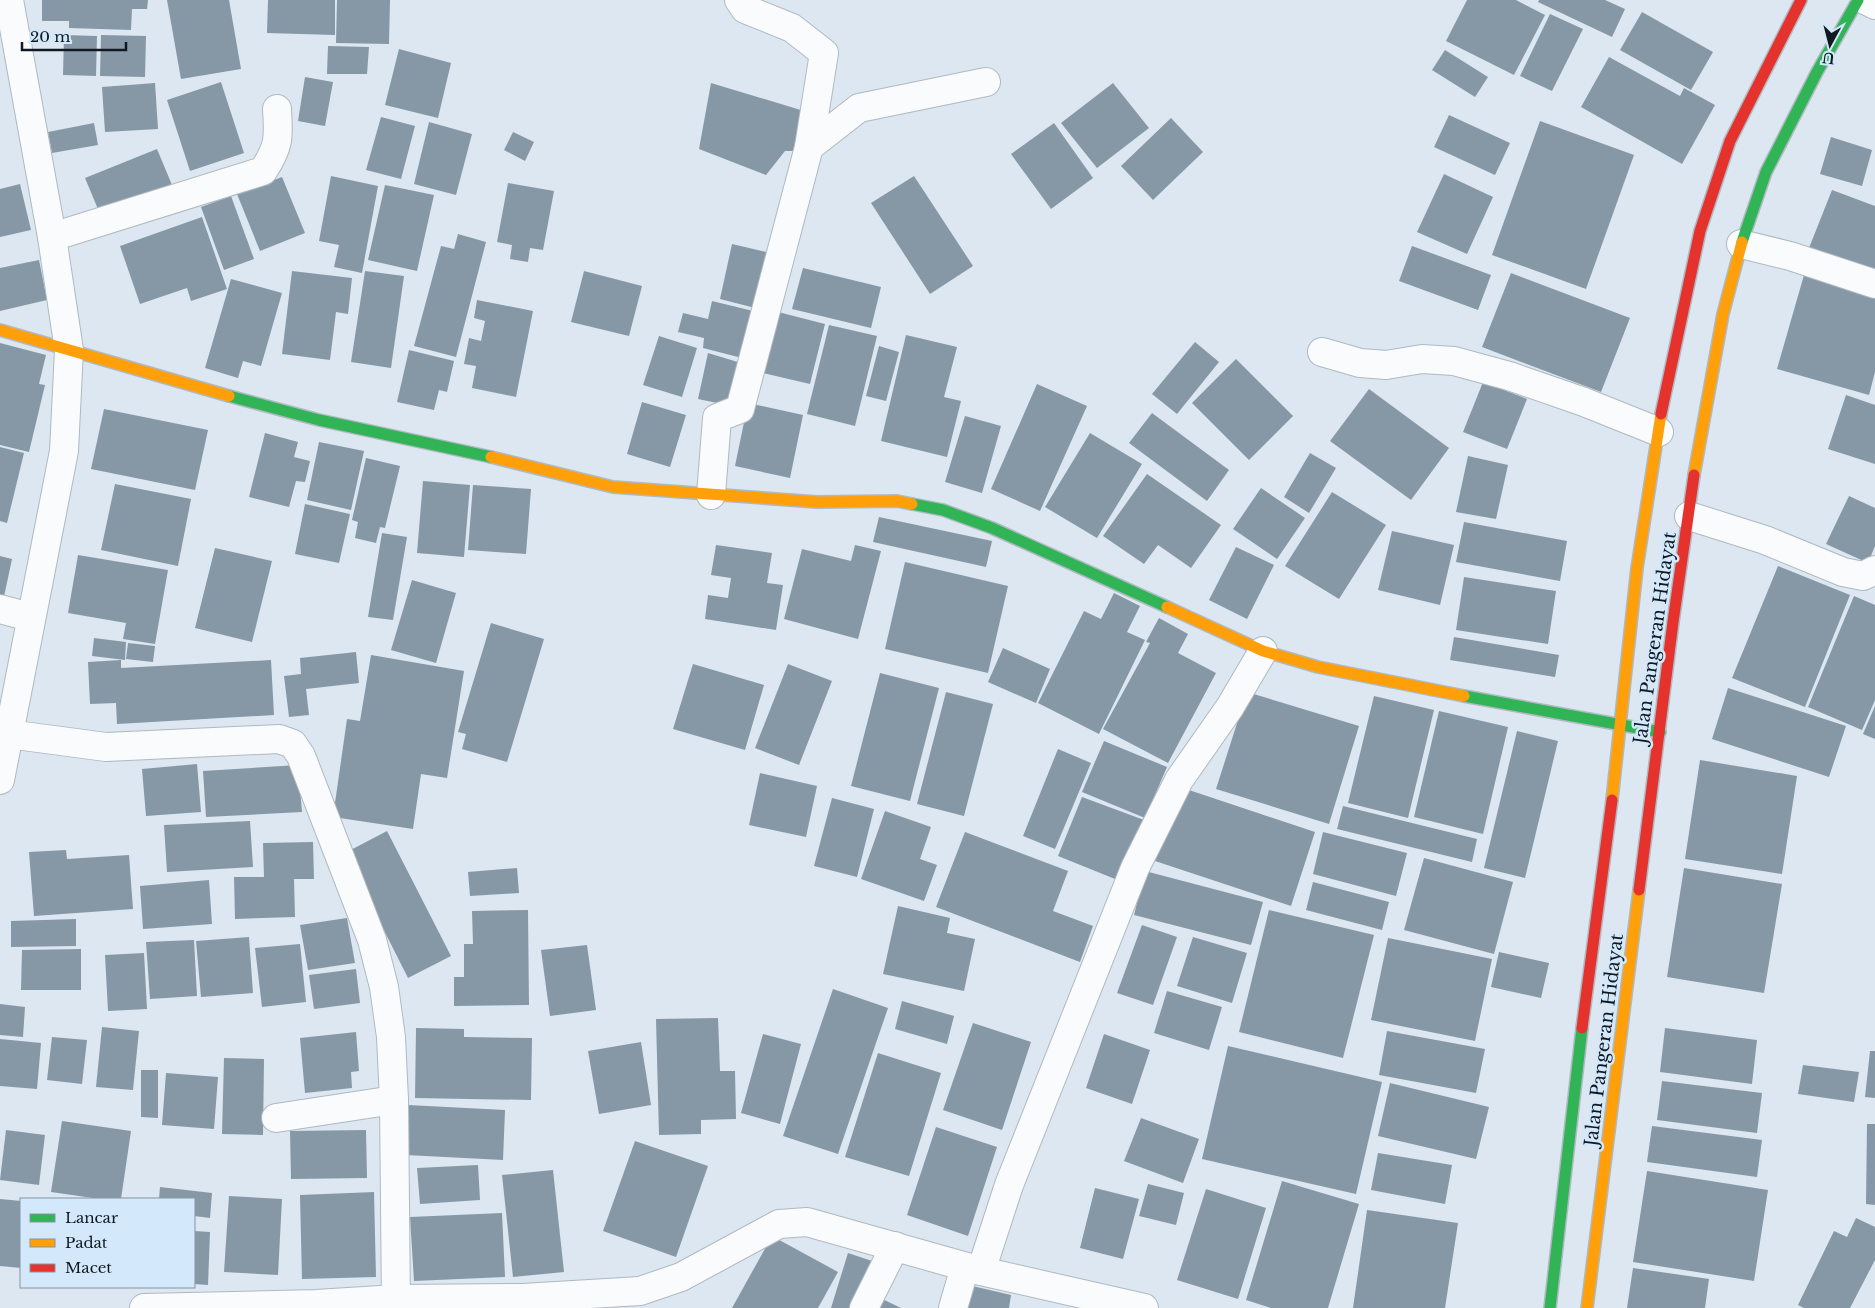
<svg xmlns="http://www.w3.org/2000/svg" width="1875" height="1308" font-family="'Libre Baskerville',serif">
	<rect width="100%" height="100%" fill="#dce7f1"/>
	<!-- building -->
	<g fill="#8698a6">
		<path d="M42,0H148L147,9H132L131,30L69,28V21H42Z"/>
		<path d="M167,0H229L241,69L181,79Z"/>
		<path d="M268,0H335V35L267,33Z"/>
		<path d="M337,0H390L389,44L336,43Z"/>
		<path d="M1467,0H1516L1545,15L1514,75L1446,41Z"/>
		<path d="M1539,0H1605L1625,9L1612,37L1538,2Z"/>
		<path d="M1642,12L1713,52L1691,90L1620,50Z"/>
		<path d="M1550,14L1583,29L1552,91L1520,76Z"/>
		<path d="M64,35L97,36L96,76L63,75Z"/>
		<path d="M101,35L146,36L145,77L100,76Z"/>
		<path d="M328,46L369,47L367,74H327Z"/>
		<path d="M399,49L451,63L438,118L385,105Z"/>
		<path d="M1445,50L1488,77L1475,97L1432,70Z"/>
		<path d="M1609,57L1680,96L1684,88L1715,105L1682,164L1581,107Z"/>
		<path d="M305,77L333,82L325,126L298,121Z"/>
		<path d="M221,82L244,153L190,171L167,100Z"/>
		<path d="M155,83L158,129L105,132L102,87Z"/>
		<path d="M711,83L804,111L798,151H785L766,175L699,149Z"/>
		<path d="M1113,83L1149,128L1097,168L1061,123Z"/>
		<path d="M1449,115L1510,143L1495,175L1434,147Z"/>
		<path d="M381,117L415,126L401,179L366,170Z"/>
		<path d="M1171,118L1203,152L1153,200L1121,166Z"/>
		<path d="M1540,121L1634,155L1586,289L1492,255Z"/>
		<path d="M429,122L472,134L456,195L414,184Z"/>
		<path d="M94,123L98,145L52,153L48,132Z"/>
		<path d="M1054,123L1093,178L1051,209L1011,154Z"/>
		<path d="M513,132L534,142L525,161L504,150Z"/>
		<path d="M1831,137L1872,150L1862,186L1820,174Z"/>
		<path d="M157,149L172,185L100,214L85,178Z"/>
		<path d="M1444,174L1493,197L1467,254L1417,232Z"/>
		<path d="M331,176L378,186L362,273L334,267L339,245L319,241Z"/>
		<path d="M914,176L973,266L930,294L871,203Z"/>
		<path d="M282,177L305,233L260,251L237,194Z"/>
		<path d="M508,183L554,191L543,250L530,248L528,262L510,259L512,245L497,242Z"/>
		<path d="M20,184L31,230L0,237V189Z"/>
		<path d="M385,185L434,195L417,271L368,260Z"/>
		<path d="M1832,190L1875,206V273L1809,248Z"/>
		<path d="M231,196L254,259L224,270L201,207Z"/>
		<path d="M202,217L227,289L191,301L187,288L140,304L120,246Z"/>
		<path d="M458,234L486,242L456,357L414,346L441,246L454,249Z"/>
		<path d="M732,244L771,253L759,309L720,299Z"/>
		<path d="M1412,246L1491,275L1478,310L1399,281Z"/>
		<path d="M39,260L47,300L0,311V268Z"/>
		<path d="M803,268L881,287L871,328L792,309Z"/>
		<path d="M292,271L352,278L348,314L336,312L330,360L282,354Z"/>
		<path d="M365,271L404,276L391,368L351,362Z"/>
		<path d="M584,271L642,286L629,336L571,322Z"/>
		<path d="M1511,273L1630,318L1601,392L1482,347Z"/>
		<path d="M1804,275L1875,295V372L1869,395L1777,369Z"/>
		<path d="M231,279L282,293L261,366L243,361L238,378L205,368Z"/>
		<path d="M477,300L533,311L516,397L472,388L476,366L464,364L469,338L481,341L485,321L474,318Z"/>
		<path d="M712,301L753,311L746,359L703,348L704,338L678,332L683,313L708,319Z"/>
		<path d="M778,312L825,324L810,384L763,373Z"/>
		<path d="M829,325L877,336L855,426L807,414Z"/>
		<path d="M906,335L957,347L944,397L961,401L947,457L881,441Z"/>
		<path d="M659,336L697,348L682,397L643,385Z"/>
		<path d="M1195,342L1219,362L1177,414L1152,394Z"/>
		<path d="M0,343L46,355L39,384L45,385L29,452L0,445Z"/>
		<path d="M879,346L899,352L886,401L866,396Z"/>
		<path d="M409,350L454,361L447,392L439,390L434,410L397,402Z"/>
		<path d="M708,353L741,363L732,406L698,399Z"/>
		<path d="M1236,359L1293,416L1249,460L1192,403Z"/>
		<path d="M1483,382L1527,399L1507,449L1463,432Z"/>
		<path d="M1037,384L1087,406L1040,511L991,489Z"/>
		<path d="M1369,389L1449,448L1411,500L1330,441Z"/>
		<path d="M1846,395L1875,405V464L1828,449Z"/>
		<path d="M642,402L686,415L670,467L627,454Z"/>
		<path d="M748,403L803,415L790,478L735,466Z"/>
		<path d="M104,409L208,430L195,490L91,469Z"/>
		<path d="M1152,413L1229,470L1207,501L1129,443Z"/>
		<path d="M965,416L1001,426L982,493L945,482Z"/>
		<path d="M265,433L298,442L294,457L310,461L305,482L296,481L289,507L249,497Z"/>
		<path d="M1090,433L1142,464L1097,538L1045,507Z"/>
		<path d="M319,442L364,451L351,510L307,500Z"/>
		<path d="M0,447L24,453L7,523L0,521Z"/>
		<path d="M1310,453L1336,468L1309,513L1284,497Z"/>
		<path d="M1468,456L1508,465L1496,519L1456,512Z"/>
		<path d="M366,458L400,466L385,528L380,527L376,543L355,538L358,522L352,520Z"/>
		<path d="M1147,474L1221,525L1191,568L1158,545L1144,564L1103,536Z"/>
		<path d="M423,481L470,485L464,557L417,553Z"/>
		<path d="M115,484L191,499L178,566L101,550Z"/>
		<path d="M473,485L531,489L526,554L468,550Z"/>
		<path d="M1261,488L1305,518L1277,559L1233,529Z"/>
		<path d="M1332,492L1386,525L1339,599L1285,566Z"/>
		<path d="M1849,496L1875,508V546L1868,563L1826,544Z"/>
		<path d="M305,504L350,514L339,563L295,554Z"/>
		<path d="M879,517L992,541L986,567L873,542Z"/>
		<path d="M1464,522L1567,541L1560,581L1456,562Z"/>
		<path d="M1392,531L1454,545L1440,605L1378,590Z"/>
		<path d="M382,533L407,537L393,620L368,617Z"/>
		<path d="M716,545L772,553L767,583L783,585L776,630L705,619L708,595L728,598L731,578L711,575Z"/>
		<path d="M855,545L881,551L858,639L784,619L802,549L851,561Z"/>
		<path d="M1236,547L1274,565L1247,619L1209,600Z"/>
		<path d="M215,548L272,561L252,642L195,628Z"/>
		<path d="M78,555L168,570L155,644L123,639L126,623L68,613Z"/>
		<path d="M0,556L12,559L2,606L0,605Z"/>
		<path d="M905,562L1008,586L988,673L885,649Z"/>
		<path d="M1778,566L1850,595L1805,707L1732,678Z"/>
		<path d="M1464,577L1556,591L1548,644L1456,630Z"/>
		<path d="M412,580L456,593L436,663L391,650Z"/>
		<path d="M1114,593L1140,606L1127,632L1145,640L1099,734L1038,703L1084,611L1101,619Z"/>
		<path d="M1854,596L1875,605V700L1862,730L1808,707Z"/>
		<path d="M1159,618L1188,634L1178,653L1216,673L1168,763L1103,729L1150,643L1146,642Z"/>
		<path d="M491,623L544,639L507,762L462,749L466,734L458,732Z"/>
		<path d="M1454,637L1559,655L1555,677L1450,660Z"/>
		<path d="M94,638L126,642L125,660L92,656Z"/>
		<path d="M128,643L155,646L153,662L126,659Z"/>
		<path d="M1003,648L1050,669L1036,703L988,682Z"/>
		<path d="M356,652L359,683L306,689L309,715L289,717L284,676L301,674L300,658Z"/>
		<path d="M371,655L464,671L447,778L421,774L413,829L333,817L347,719L360,721Z"/>
		<path d="M121,660V668L271,660L274,715L117,724L116,703L90,704L88,662Z"/>
		<path d="M693,664L764,685L745,750L673,729Z"/>
		<path d="M788,664L832,681L799,765L755,748Z"/>
		<path d="M880,673L939,688L910,801L851,786Z"/>
		<path d="M1728,688L1846,726L1829,777L1712,739Z"/>
		<path d="M946,692L993,704L964,816L917,804Z"/>
		<path d="M1247,692L1359,726L1329,824L1216,789Z"/>
		<path d="M1374,696L1434,710L1408,818L1348,803Z"/>
		<path d="M1875,706V739L1863,734Z"/>
		<path d="M1439,711L1508,727L1483,834L1414,817Z"/>
		<path d="M1517,731L1558,741L1525,878L1484,868Z"/>
		<path d="M1104,741L1167,767L1145,818L1082,792Z"/>
		<path d="M1058,749L1091,763L1055,849L1023,836Z"/>
		<path d="M1700,760L1797,776L1782,874L1685,859Z"/>
		<path d="M197,764L201,812L146,816L142,769Z"/>
		<path d="M298,765L302,812L206,817L203,771Z"/>
		<path d="M760,773L817,786L806,837L749,825Z"/>
		<path d="M1180,787L1315,832L1291,906L1155,861Z"/>
		<path d="M1082,797L1144,820L1120,881L1058,856Z"/>
		<path d="M832,798L874,809L857,877L814,866Z"/>
		<path d="M1343,806L1477,839L1472,862L1337,829Z"/>
		<path d="M885,811L931,827L920,859L937,865L924,901L861,879Z"/>
		<path d="M250,821L253,867L167,872L164,825Z"/>
		<path d="M387,831L451,956L408,978L345,853Z"/>
		<path d="M965,832L1068,871L1053,911L1093,926L1080,962L936,907Z"/>
		<path d="M1323,832L1407,853L1396,896L1313,874Z"/>
		<path d="M313,842L314,879H294L295,917L235,919L234,877H264L263,843Z"/>
		<path d="M66,850L67,859L129,855L133,909L34,916L29,852Z"/>
		<path d="M1424,858L1513,882L1494,954L1404,930Z"/>
		<path d="M517,868L519,893L470,896L468,872Z"/>
		<path d="M1684,868L1782,884L1764,993L1667,977Z"/>
		<path d="M1145,871L1263,902L1251,945L1134,915Z"/>
		<path d="M209,880L212,924L143,929L140,886Z"/>
		<path d="M1313,882L1389,902L1382,930L1306,910Z"/>
		<path d="M898,906L950,918L947,933L975,939L964,991L883,974Z"/>
		<path d="M528,910L529,1005L454,1006V977H464V944H473L472,911Z"/>
		<path d="M1269,910L1374,935L1343,1058L1239,1032Z"/>
		<path d="M347,918L355,963L308,970L300,925Z"/>
		<path d="M76,919V946L11,947V921Z"/>
		<path d="M1142,925L1177,937L1153,1005L1117,993Z"/>
		<path d="M249,937L253,993L201,997L196,941Z"/>
		<path d="M1193,937L1247,953L1232,1003L1177,986Z"/>
		<path d="M1388,938L1492,959L1475,1041L1371,1020Z"/>
		<path d="M194,940L197,996L150,999L146,942Z"/>
		<path d="M300,944L306,1002L262,1007L255,948Z"/>
		<path d="M587,945L596,1010L550,1016L541,950Z"/>
		<path d="M81,949V990H21L22,950Z"/>
		<path d="M1499,952L1549,963L1541,998L1491,987Z"/>
		<path d="M144,953L147,1009L108,1011L105,955Z"/>
		<path d="M356,969L360,1003L314,1009L309,975Z"/>
		<path d="M833,989L888,1008L838,1154L783,1136Z"/>
		<path d="M1167,991L1222,1007L1209,1050L1154,1033Z"/>
		<path d="M902,1001L954,1016L947,1044L895,1029Z"/>
		<path d="M0,1004L25,1007L23,1037L0,1035Z"/>
		<path d="M718,1018L720,1071H735L736,1119L701,1120V1134L659,1135L656,1019Z"/>
		<path d="M973,1023L1031,1042L1002,1130L943,1110Z"/>
		<path d="M102,1027L139,1031L133,1090L96,1087Z"/>
		<path d="M416,1028L464,1029V1037L532,1038L531,1100L415,1098Z"/>
		<path d="M1665,1028L1757,1040L1752,1084L1660,1072Z"/>
		<path d="M1387,1031L1485,1049L1476,1093L1379,1075Z"/>
		<path d="M356,1032L359,1071L351,1072L352,1088L305,1093L300,1038Z"/>
		<path d="M763,1034L801,1044L780,1124L741,1113Z"/>
		<path d="M1104,1034L1150,1050L1132,1104L1086,1088Z"/>
		<path d="M52,1037L87,1040L82,1084L47,1080Z"/>
		<path d="M0,1039L41,1043L37,1089L0,1086Z"/>
		<path d="M641,1042L651,1105L599,1114L588,1051Z"/>
		<path d="M1228,1046L1382,1082L1356,1194L1202,1159Z"/>
		<path d="M1870,1051H1875V1098L1865,1097Z"/>
		<path d="M878,1053L941,1073L909,1176L845,1157Z"/>
		<path d="M224,1058L264,1059L263,1135L222,1134Z"/>
		<path d="M1803,1065L1859,1072L1854,1102L1798,1094Z"/>
		<path d="M141,1070H158V1118L141,1117Z"/>
		<path d="M166,1073L218,1077L214,1129L162,1125Z"/>
		<path d="M1662,1081L1762,1093L1757,1133L1657,1120Z"/>
		<path d="M1390,1083L1489,1107L1476,1159L1378,1136Z"/>
		<path d="M408,1105L505,1110L503,1160L406,1155Z"/>
		<path d="M1141,1118L1199,1139L1183,1183L1124,1161Z"/>
		<path d="M62,1121L131,1131L121,1199H100L51,1192Z"/>
		<path d="M1867,1124H1875V1205L1866,1204Z"/>
		<path d="M1652,1126L1762,1140L1757,1177L1647,1162Z"/>
		<path d="M936,1127L997,1147L968,1236L907,1215Z"/>
		<path d="M6,1130L45,1135L39,1185L0,1180Z"/>
		<path d="M366,1130L367,1178L291,1179L290,1131Z"/>
		<path d="M635,1141L708,1166L676,1257L603,1231Z"/>
		<path d="M1378,1153L1452,1165L1445,1204L1371,1190Z"/>
		<path d="M478,1165L480,1200L420,1204L417,1168Z"/>
		<path d="M553,1170L564,1272L513,1277L502,1175Z"/>
		<path d="M1647,1171L1768,1190L1754,1281L1633,1262Z"/>
		<path d="M1282,1181L1359,1204L1328,1308H1271L1246,1300Z"/>
		<path d="M1148,1184L1184,1193L1176,1225L1139,1216Z"/>
		<path d="M160,1187L212,1193L210,1218L194,1216V1199H159Z"/>
		<path d="M1095,1188L1139,1199L1123,1259L1080,1248Z"/>
		<path d="M1206,1189L1266,1208L1238,1299L1177,1280Z"/>
		<path d="M374,1192L376,1277L302,1279L300,1195Z"/>
		<path d="M229,1196L282,1199L278,1275L224,1272Z"/>
		<path d="M0,1199L21,1201V1268L0,1266Z"/>
		<path d="M1367,1210L1458,1223L1445,1308H1353Z"/>
		<path d="M502,1213L505,1277L414,1281L410,1217Z"/>
		<path d="M1856,1218L1875,1227V1260L1850,1308H1804L1798,1305L1834,1231L1847,1237Z"/>
		<path d="M194,1231L210,1232L208,1285L194,1284Z"/>
		<path d="M772,1236L838,1272L818,1308H732Z"/>
		<path d="M848,1253L875,1262L860,1308H831Z"/>
		<path d="M1633,1268L1709,1279L1705,1308H1627Z"/>
		<path d="M968,1285L1011,1295L1009,1308H964Z"/>
		<path d="M878,1297L901,1308H873Z"/>
	</g>
	<g fill="none" stroke-linecap="round" stroke-linejoin="round">
		<defs>
			<g id="street">
				<path d="M739,0L745,9L792,28L824,53L809,147"/>
				<path d="M1865,0L1875,5"/>
				<path d="M52,237L263,171C279,147 279,138 277,109"/>
				<path d="M1741,244L1790,256L1875,284"/>
				<path d="M1322,352L1360,363L1386,365L1422,359L1454,361L1509,376L1584,402L1659,432"/>
				<path d="M711,495L717,418L740,409L809,147L859,108L986,82"/>
				<path d="M1689,516L1765,540L1843,572L1863,576L1875,570"/>
				<path d="M0,609L30,617"/>
				<path d="M8,734L106,747L279,739L293,744L301,756L372,940L384,987L391,1037L394,1100L396,1308"/>
				<path d="M0,780L64,451L69,350L52,237L9,0"/>
				<path d="M276,1118L394,1100"/>
				<path d="M981,1271L1009,1185L1135,868L1179,780L1230,707L1263,651"/>
				<path d="M144,1308L316,1304L397,1299L523,1298L640,1291L681,1277L779,1224L807,1222L981,1271L1144,1308"/>
				<path d="M864,1308L895,1246"/>
				<path d="M953,1308L965,1267"/>
			</g>
			<g id="fast">
				<path d="M1742,242L1766,172L1817,72L1858,0"/>
				<path d="M229,396L319,420L491,457"/>
				<path d="M912,504L943,510L992,528L1167,607"/>
				<path d="M1464,696L1660,732"/>
				<path d="M1550,1308L1582,1028"/>
			</g>
			<g id="slow">
				<path d="M0,330L229,396"/>
				<path d="M491,457L613,487L817,502L897,501L912,504"/>
				<path d="M1694,475L1723,314L1742,242"/>
				<path d="M1167,607L1263,651L1318,667L1464,696"/>
				<path d="M1612,800L1637,568L1661,414"/>
				<path d="M1587,1308L1639,890"/>
			</g>
			<g id="jam">
				<path d="M1661,414L1700,231L1730,141L1801,0"/>
				<path d="M1639,890L1673,622L1694,475"/>
				<path d="M1582,1028L1612,800"/>
			</g>
		</defs>
		<!-- street casing -->
		<use href="#street" stroke="#afb9c1" stroke-width="30"/>
		<!-- fast casing -->
		<use href="#fast" stroke="#afb9c1" stroke-width="14"/>
		<!-- slow casing -->
		<use href="#slow" stroke="#afb9c1" stroke-width="14"/>
		<!-- jam casing -->
		<use href="#jam" stroke="#afb9c1" stroke-width="14"/>
		<!-- street -->
		<use href="#street" stroke="#fafbfd" stroke-width="28"/>
		<!-- fast -->
		<use href="#fast" stroke="#30b455" stroke-width="11"/>
		<!-- slow -->
		<use href="#slow" stroke="#ff9f0a" stroke-width="11"/>
		<!-- jam -->
		<use href="#jam" stroke="#e5322d" stroke-width="11"/>
	</g>
	<g text-anchor="middle" dominant-baseline="central" stroke-width="5" stroke-linejoin="round" paint-order="stroke">
		<!-- street labels -->
		<g font-size="18" fill="#101921" stroke="#d3e8fa">
			<text transform="translate(1655 638) rotate(-82)">Jalan Pangeran Hidayat</text>
			<text transform="translate(1604 1040) rotate(-83)">Jalan Pangeran Hidayat</text>
		</g>
	</g>
	<!-- legend -->
	<rect x="20" y="1198" width="175" height="90" fill="#d3e8fa" stroke="#8595a3"/>
	<rect x="30" y="1214" width="25" height="8" fill="#30b455" stroke="#8595a3"/>
	<text x="65" y="1223" font-size="15" fill="#101921">Lancar</text>
	<rect x="30" y="1239" width="25" height="8" fill="#ff9f0a" stroke="#8595a3"/>
	<text x="65" y="1248" font-size="15" fill="#101921">Padat</text>
	<rect x="30" y="1264" width="25" height="8" fill="#e5322d" stroke="#8595a3"/>
	<text x="65" y="1273" font-size="15" fill="#101921">Macet</text>
	<!-- north arrow -->
	<g transform="translate(1830 45) rotate(187)" stroke="#d3e8fa" stroke-width="4" paint-order="stroke">
	<path d="M0-4L9 19L0 12L-9 19Z" fill="#101921"/>
	<text y="-8" font-size="14" font-weight="bold" text-anchor="middle" fill="#101921">U</text>
	</g>
	<!-- scale -->
	<path d="M22 42v8h104v-8" fill="none" stroke="#101921" stroke-width="2.5"/>
	<text x="30" y="42" font-size="15" fill="#101921" stroke="#d3e8fa" stroke-width="4" paint-order="stroke">20 m</text>
</svg>
